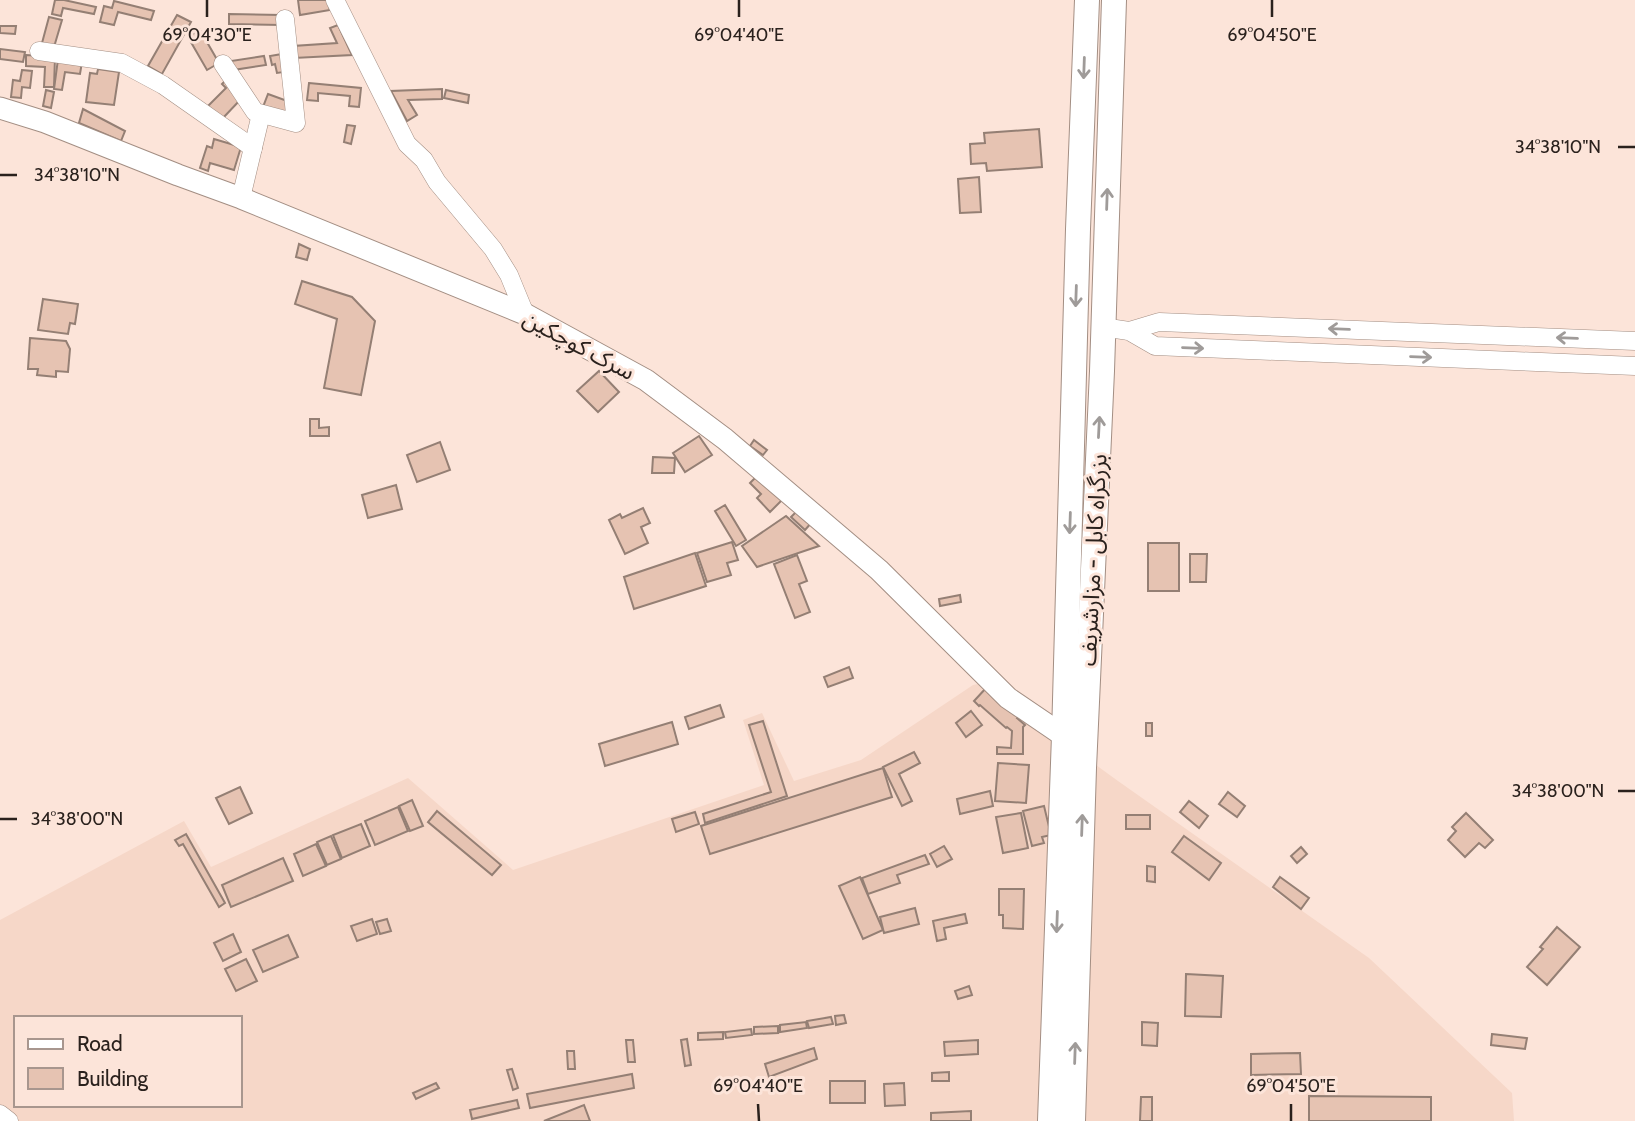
<svg xmlns="http://www.w3.org/2000/svg" width="1635" height="1121" font-family="Cabin,'Noto Sans Arabic',sans-serif">
	<rect width="100%" height="100%" fill="#fce4d9"/>
	<!-- built -->
	<path fill="#f6d7c8" fill-rule="evenodd" d="M983,683L1118,781L1369,958L1512,1093L1514,1121H0V920L184,821L211,867L408,778L513,870L764,785L743,720L762,713L794,781L861,760L973,685ZM16,1018H240V1105H16Z"/>
	<!-- building -->
	<g fill="#e6c3b2" stroke="#947f74" stroke-width="2">
		<path d="M55,0H64L96,7L94,14L63,8L61,16L52,14Z"/>
		<path d="M298,0H327L330,10L300,15Z"/>
		<path d="M114,1L154,11L151,20L118,12L114,25L100,22L104,6L112,8Z"/>
		<path d="M229,14L281,15V25L229,24Z"/>
		<path d="M177,15L191,22L162,74L148,66Z"/>
		<path d="M49,17L62,20L54,47L42,43Z"/>
		<path d="M338,25L352,55L294,58L293,46L337,43L330,28Z"/>
		<path d="M0,26H16L15,34L0,33Z"/>
		<path d="M200,30L219,63L207,70L188,37Z"/>
		<path d="M0,49L25,52L23,62L0,59Z"/>
		<path d="M282,54L284,72L277,73L275,64L272,65L270,56Z"/>
		<path d="M26,55L55,57L54,87H44L45,67L26,66Z"/>
		<path d="M264,56L266,65L233,70L231,61Z"/>
		<path d="M58,59L82,62L80,74L65,72L62,90L54,89Z"/>
		<path d="M98,69L119,72L114,105L86,102L90,73L97,74Z"/>
		<path d="M22,70L32,71L30,88L22,87L21,98L11,97L13,80L20,81Z"/>
		<path d="M226,80L242,98L222,119L208,106L226,88L222,84Z"/>
		<path d="M309,83L361,88L359,107L349,106L350,96L318,93V101L307,100Z"/>
		<path d="M442,89V99L408,100L417,115L407,121L391,91Z"/>
		<path d="M46,90L54,92L51,108L43,106Z"/>
		<path d="M446,90L469,95L468,103L444,98Z"/>
		<path d="M268,94L290,102L291,117L263,107Z"/>
		<path d="M83,109L125,131L121,141L79,123Z"/>
		<path d="M347,125L355,126L351,144L344,142Z"/>
		<path d="M1039,129L1042,167L987,171L986,163L971,164L970,144L985,143L984,133Z"/>
		<path d="M214,139L241,147L234,170L210,163L208,171L200,168L207,146L212,148Z"/>
		<path d="M979,177L981,212L960,213L958,179Z"/>
		<path d="M299,244L310,249L307,260L296,257Z"/>
		<path d="M302,281L352,297L375,321L361,395L324,388L337,319L295,304Z"/>
		<path d="M43,299L78,304L75,324L70,323L68,334L38,330Z"/>
		<path d="M30,338L66,341L70,349L68,372L56,371V377L37,375L38,369H28Z"/>
		<path d="M599,371L619,392L598,412L577,391Z"/>
		<path d="M310,419H319V428L329,427V436H310Z"/>
		<path d="M699,436L712,455L685,472L673,453Z"/>
		<path d="M754,440L767,450L763,455L750,446Z"/>
		<path d="M440,442L450,470L417,482L407,455Z"/>
		<path d="M653,457L675,458L674,473H652Z"/>
		<path d="M758,475L782,500L770,512L757,498L761,494L750,483Z"/>
		<path d="M396,485L402,509L368,518L362,495Z"/>
		<path d="M725,505L746,540L736,546L715,511Z"/>
		<path d="M643,508L650,523L641,527L648,543L625,554L609,520L620,514L622,518Z"/>
		<path d="M798,510L812,522L805,530L791,517Z"/>
		<path d="M786,516L819,546L757,567L742,546Z"/>
		<path d="M732,542L738,560L727,563L731,575L707,582L697,553Z"/>
		<rect x="1148" y="543" width="31" height="48"/>
		<path d="M695,553L706,586L634,609L624,577Z"/>
		<path d="M1190,554H1207L1206,582H1190Z"/>
		<path d="M797,555L807,581L799,584L810,612L795,618L774,564Z"/>
		<path d="M960,595L961,602L940,606L939,599Z"/>
		<path d="M849,667L853,678L828,687L824,677Z"/>
		<path d="M987,687L1019,715L1017,718L1025,725L1023,727V754H997V747L1011,748L1012,731L1007,727L1006,728L980,705L979,706L974,701Z"/>
		<path d="M720,705L724,717L689,729L685,717Z"/>
		<path d="M971,711L982,725L966,737L956,723Z"/>
		<path d="M763,721L787,796L705,823L703,814L771,792L749,725Z"/>
		<path d="M672,722L678,744L605,766L599,744Z"/>
		<rect x="1146" y="723" width="6" height="13"/>
		<path d="M914,752L920,763L899,774L912,801L902,806L883,767Z"/>
		<path d="M998,763L1029,765L1026,803L995,801Z"/>
		<path d="M883,768L892,797L710,854L701,826Z"/>
		<path d="M240,787L252,813L229,824L216,798Z"/>
		<path d="M990,791L993,806L960,814L957,799Z"/>
		<path d="M1228,792L1245,806L1237,817L1219,804Z"/>
		<path d="M412,800L423,826L410,831L399,806Z"/>
		<path d="M1189,801L1208,816L1199,828L1180,812Z"/>
		<path d="M1044,806L1051,835L1042,837L1044,843L1032,846L1023,811Z"/>
		<path d="M398,807L408,831L375,845L365,821Z"/>
		<path d="M437,811L501,865L492,875L428,822Z"/>
		<path d="M695,812L699,824L676,832L672,819Z"/>
		<path d="M1021,813L1028,848L1003,853L996,817Z"/>
		<path d="M1466,813L1493,840L1485,848L1479,843L1465,857L1448,840L1456,831L1452,827Z"/>
		<rect x="1126" y="815" width="24" height="14"/>
		<path d="M361,824L370,846L342,858L333,835Z"/>
		<path d="M186,834L225,903L219,907L183,844L179,846L175,840Z"/>
		<path d="M331,836L341,859L327,865L317,842Z"/>
		<path d="M1184,836L1221,863L1209,880L1172,852Z"/>
		<path d="M316,844L326,866L303,876L294,854Z"/>
		<path d="M944,846L952,859L937,867L930,854Z"/>
		<path d="M1301,847L1307,854L1297,863L1291,856Z"/>
		<path d="M925,855L929,864L897,875L900,883L868,894L862,878Z"/>
		<path d="M283,858L293,881L231,907L222,885Z"/>
		<path d="M1147,866L1155,867V882L1147,881Z"/>
		<path d="M860,877L883,930L863,939L839,886Z"/>
		<path d="M1280,877L1309,898L1301,909L1273,887Z"/>
		<path d="M999,889H1024L1023,929L1003,928V915H999Z"/>
		<path d="M915,908L919,924L884,933L880,917Z"/>
		<path d="M965,914L967,923L944,928L946,939L937,941L933,921Z"/>
		<path d="M372,919L377,934L357,941L351,926Z"/>
		<path d="M387,919L391,931L380,934L376,922Z"/>
		<path d="M1557,927L1580,947L1547,985L1527,967L1543,949L1540,947Z"/>
		<path d="M233,934L241,952L223,961L214,943Z"/>
		<path d="M288,935L298,957L263,972L253,950Z"/>
		<path d="M246,959L257,981L236,991L225,969Z"/>
		<path d="M1186,974L1223,976L1221,1017L1185,1016Z"/>
		<path d="M969,986L972,995L958,999L955,991Z"/>
		<path d="M844,1015L846,1023L836,1025L835,1016Z"/>
		<path d="M831,1017L833,1024L809,1028L807,1021Z"/>
		<path d="M806,1022L807,1028L780,1032V1025Z"/>
		<path d="M1142,1022L1158,1023L1157,1046L1142,1045Z"/>
		<path d="M778,1026V1033L754,1034V1027Z"/>
		<path d="M751,1029L752,1035L726,1038L725,1032Z"/>
		<path d="M723,1032V1039L698,1040V1033Z"/>
		<path d="M1492,1034L1527,1038L1525,1049L1491,1045Z"/>
		<path d="M687,1039L691,1065L685,1066L681,1040Z"/>
		<path d="M626,1040H633L635,1062H628Z"/>
		<path d="M978,1040V1054L945,1056L944,1042Z"/>
		<path d="M814,1048L817,1059L769,1077L765,1064Z"/>
		<path d="M567,1051H574L575,1069H568Z"/>
		<path d="M1300,1053L1301,1074L1251,1075V1054Z"/>
		<path d="M512,1069L518,1088L513,1090L507,1070Z"/>
		<path d="M949,1072V1081H932V1073Z"/>
		<path d="M632,1074L634,1088L530,1108L527,1094Z"/>
		<rect x="830" y="1081" width="35" height="22"/>
		<path d="M436,1083L439,1088L416,1099L413,1093Z"/>
		<path d="M904,1083L905,1105L885,1106L884,1084Z"/>
		<path d="M1309,1096L1431,1097V1121H1309Z"/>
		<path d="M1141,1097H1152V1121H1140Z"/>
		<path d="M517,1100L519,1108L472,1119L470,1110Z"/>
		<path d="M584,1105L590,1121H544Z"/>
		<path d="M971,1111V1121H931V1113Z"/>
	</g>
	<g fill="none" stroke-linecap="round" stroke-linejoin="round">
		<defs>
			<g id="minor">
				<path d="M335,0L407,144L424,160L437,182L493,249L509,275L525,314"/>
				<path d="M39,51L122,63L163,85L253,148"/>
				<path d="M223,64L255,112L296,123L285,19"/>
				<path d="M241,198L261,114"/>
				<path d="M1102,327L1129,331L1155,346L1635,366"/>
				<path d="M1129,331L1159,322L1635,341"/>
				<path d="M0,1114L9,1121"/>
			</g>
			<path id="major" d="M0,108L45,122L178,175L241,198L525,314L646,380L725,439L879,570L1008,698L1064,736"/>
			<g id="highway">
				<path d="M1050,1121L1064,736L1078,229L1087,0"/>
				<path d="M1073,1121L1084,768L1102,371L1114,0"/>
			</g>
		</defs>
		<!-- minor casing -->
		<use href="#minor" stroke="#a38e83" stroke-width="19"/>
		<!-- major casing -->
		<use href="#major" stroke="#a38e83" stroke-width="23"/>
		<!-- highway casing -->
		<use href="#highway" stroke="#a38e83" stroke-width="26"/>
		<!-- minor -->
		<use href="#minor" stroke="#fff" stroke-width="18"/>
		<!-- major -->
		<use href="#major" stroke="#fff" stroke-width="21"/>
		<!-- highway -->
		<use href="#highway" stroke="#fff" stroke-width="24"/>
	</g>
	<!-- one-way arrows -->
	<defs><path id="oneway-shaft" d="M-6 0H5M1.5-3L5.5 0L1.5 3" fill="none" stroke-width="1.6" stroke-linecap="round" stroke-linejoin="round" transform="scale(1.75)"/></defs>
	<g stroke="#9f9b99">
		<use href="#oneway-shaft" transform="translate(1084 68) rotate(92)"/>
		<use href="#oneway-shaft" transform="translate(1107 199) rotate(-88)"/>
		<use href="#oneway-shaft" transform="translate(1076 296) rotate(92)"/>
		<use href="#oneway-shaft" transform="translate(1339 329) rotate(-178)"/>
		<use href="#oneway-shaft" transform="translate(1567 338) rotate(-178)"/>
		<use href="#oneway-shaft" transform="translate(1193 348) rotate(2)"/>
		<use href="#oneway-shaft" transform="translate(1421 357) rotate(2)"/>
		<use href="#oneway-shaft" transform="translate(1099 427) rotate(-87)"/>
		<use href="#oneway-shaft" transform="translate(1070 523) rotate(92)"/>
		<use href="#oneway-shaft" transform="translate(1082 825) rotate(-88)"/>
		<use href="#oneway-shaft" transform="translate(1057 922) rotate(92)"/>
		<use href="#oneway-shaft" transform="translate(1075 1053) rotate(-88)"/>
	</g>
	<!-- ticks -->
	<path fill="none" stroke="#2a211d" stroke-width="2.5" d="M207,0V17M739,0V17M1272,0V17M1618,147H1635M0,175H17M1618,791H1635M0,819H17M758,1104L759,1121M1291,1104V1121"/>
	<g text-anchor="middle" dominant-baseline="central" stroke-width="6" stroke-linejoin="round" paint-order="stroke">
		<!-- street labels -->
		<g font-size="23" fill="#2a211d" stroke="#fce4d9">
			<text transform="translate(579 345) rotate(28)">سرک کوچکین</text>
			<text transform="translate(1093 560) rotate(-87)">بزرگراه کابل - مزارشریف</text>
		</g>
	</g>
	<g font-size="18" text-anchor="middle" fill="#2a211d" stroke="#fce4d9" stroke-width="6" stroke-linejoin="round" paint-order="stroke">
		<text x="207" y="41">69°04'30"E</text>
		<text x="739" y="41">69°04'40"E</text>
		<text x="1272" y="41">69°04'50"E</text>
		<text x="1558" y="153">34°38'10"N</text>
		<text x="77" y="181">34°38'10"N</text>
		<text x="1558" y="797">34°38'00"N</text>
		<text x="77" y="825">34°38'00"N</text>
		<text x="758" y="1092">69°04'40"E</text>
		<text x="1291" y="1092">69°04'50"E</text>
	</g>
	<!-- legend -->
	<rect x="14" y="1016" width="228" height="91" fill="#fce4d9" stroke="#a8968e" stroke-width="2"/>
	<rect x="28" y="1039" width="35" height="10" fill="#ffffff" stroke="#a8968e" stroke-width="2"/>
	<text x="77" y="1051" font-size="21" fill="#2a211d">Road</text>
	<rect x="28" y="1068" width="35" height="21" fill="#e6c3b2" stroke="#a8968e" stroke-width="2"/>
	<text x="77" y="1086" font-size="21" fill="#2a211d">Building</text>
</svg>
